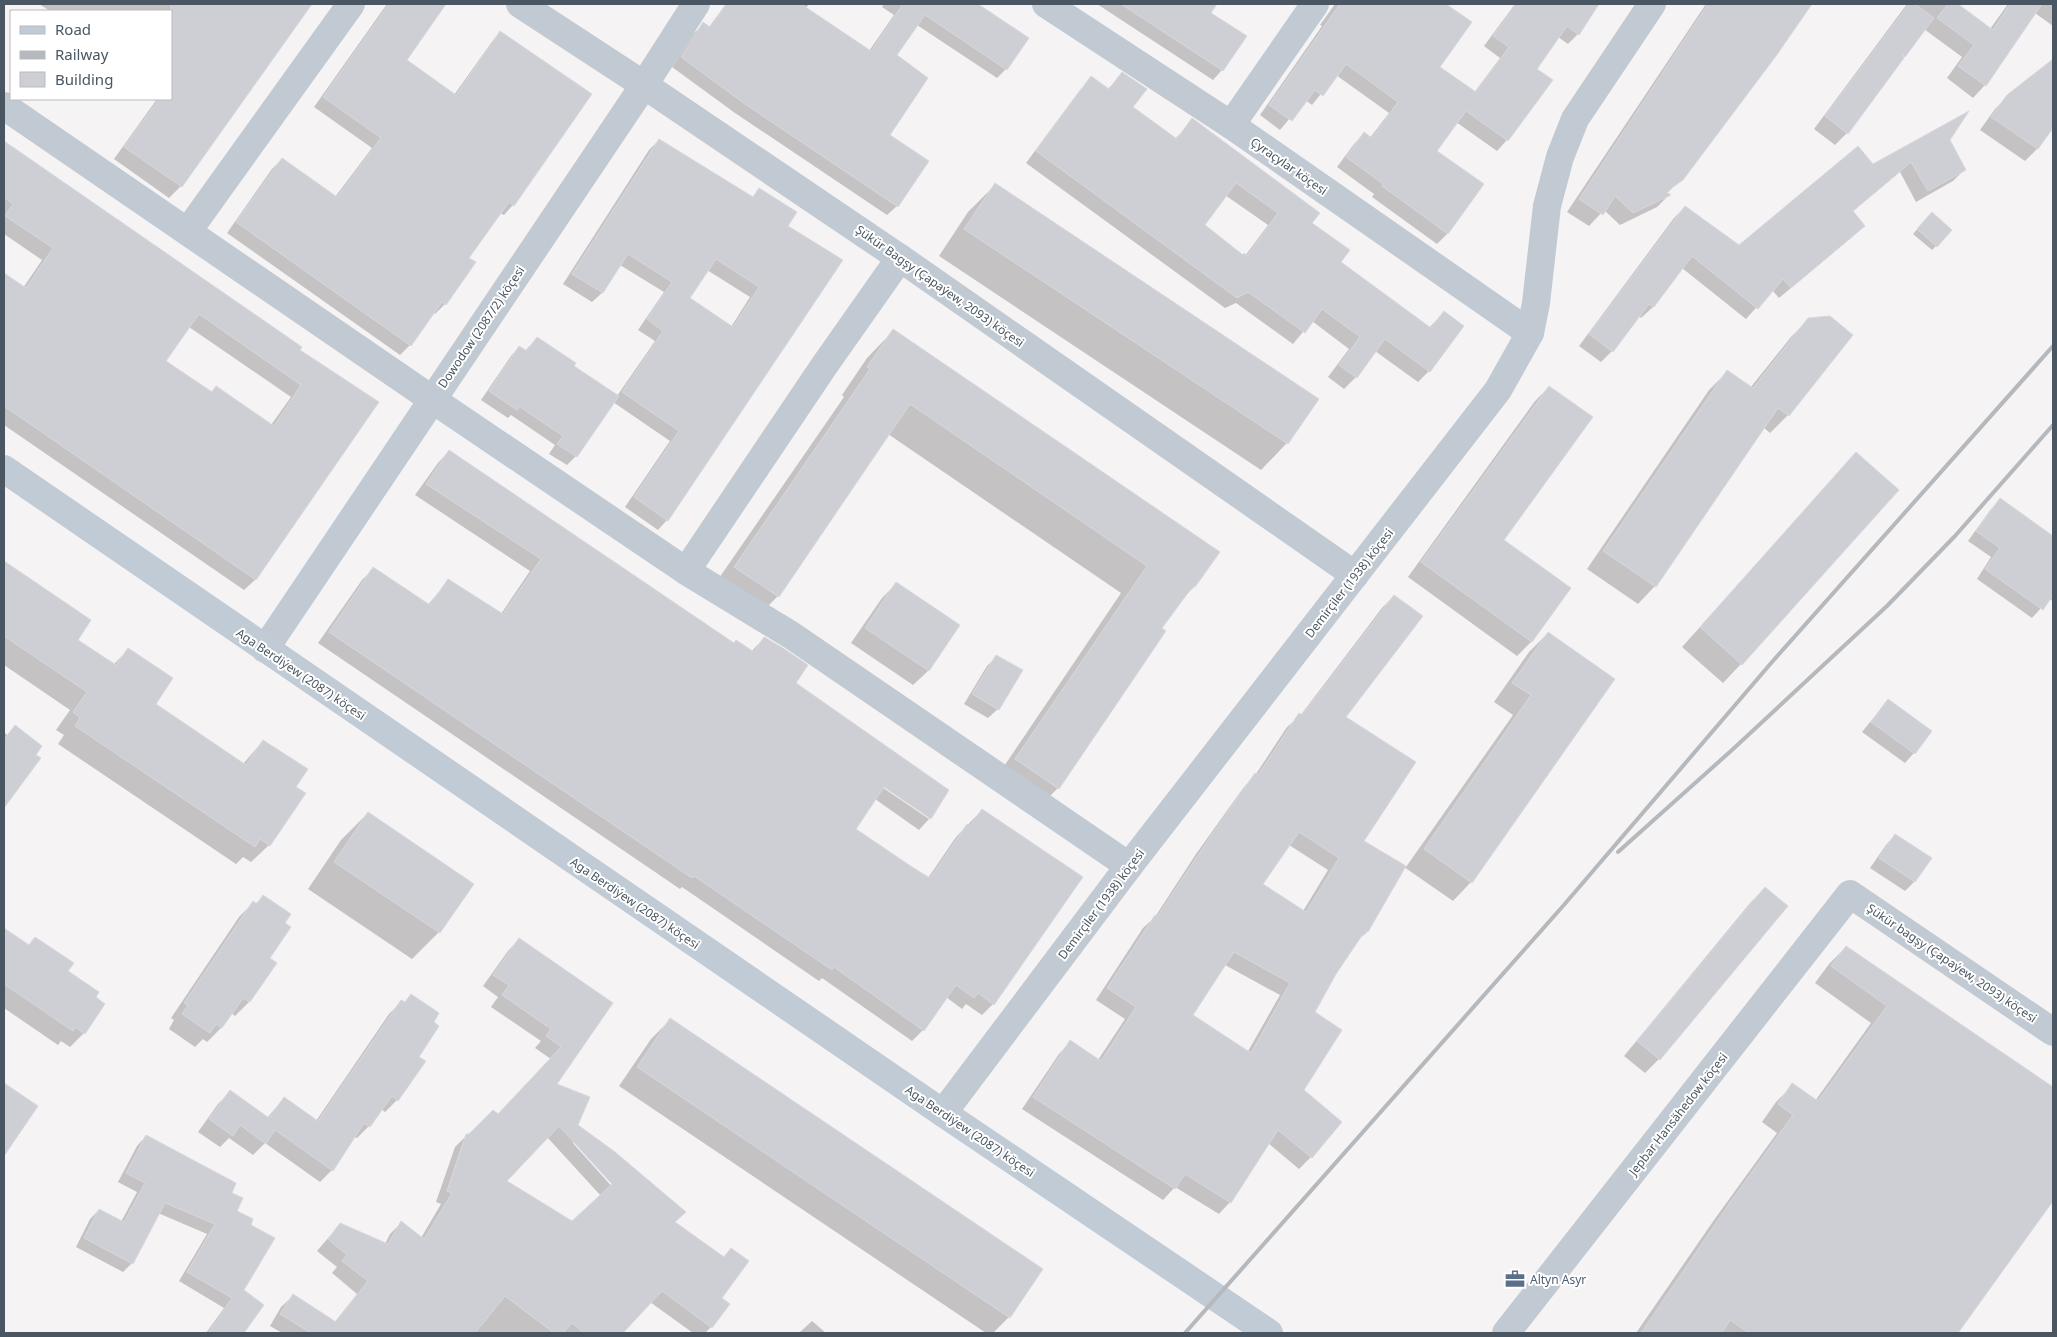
<svg xmlns="http://www.w3.org/2000/svg" width="2057" height="1337" font-family="'Noto Sans',sans-serif">
	<rect width="100%" height="100%" fill="#f5f3f3"/>
	<!-- shadow -->
	<g fill="#0003" fill-rule="evenodd">
		<path d="M39,4H310L181,186L169,198L114,159L157,99H171V11H50Z"/>
		<path d="M387,4H444L405,61L454,95L491,43L500,33L513,205L504,215L500,213L468,258L445,304L435,314L433,312L410,345L400,355L227,233L272,169L282,159L335,197L372,148L314,107Z"/>
		<path d="M726,4H809L806,8L869,51L894,15L882,7L884,4H947L965,16L976,4L1027,38L1006,69L997,78L917,25L896,56L888,135L897,206L887,215L735,113L672,67L694,33L704,24L709,27Z"/>
		<path d="M1097,4H1216L1209,14L1222,70L1213,80Z"/>
		<path d="M1335,4H1443L1470,22L1438,67L1474,93L1500,58L1484,46L1515,4H1598L1578,34L1568,44L1558,37L1535,69L1551,81L1507,140L1497,151L1456,122L1435,151L1483,185L1447,234L1437,244L1372,197L1374,194L1337,167L1354,144L1364,134L1370,138L1389,113L1336,75L1312,105L1305,100L1280,130L1260,115L1322,26L1320,25Z"/>
		<path d="M1706,4H1793L1805,11L1682,179L1666,194L1669,195L1657,207L1620,225L1604,210L1589,226L1567,212Z"/>
		<path d="M1907,4H1956L1990,29L2008,4H2053V26L2035,13L1985,85L1973,98L1947,78L1962,57L1924,29L1847,133L1835,145L1814,129Z"/>
		<path d="M2053,60V126L2037,149L2025,161L1980,130L1995,109L2008,96Z"/>
		<path d="M1122,74L1132,107L1175,139L1193,120L1310,223L1339,263L1429,328L1444,312L1429,371L1418,382L1375,351L1356,377L1344,389L1328,377L1349,349L1312,321L1293,344L1236,303L1225,308L1026,163L1080,90L1092,78L1107,90ZM1225,195L1268,225L1245,256H1242L1203,225Z"/>
		<path d="M659,140L752,198L760,190L787,226L667,520L658,530L625,507L670,441L613,402L576,456L567,465L549,454L555,445L511,415L508,418L481,400L511,356L519,347L525,351L537,338L573,366L617,396L655,341L638,330L664,292L620,265L602,293L592,302L563,284L649,150ZM707,270L750,297L731,327L689,298Z"/>
		<path d="M1948,140L1965,169L1953,181L1916,202L1900,172L1852,212L1863,226L1852,237L1779,298L1772,290L1746,319L1682,268L1653,307L1641,318L1639,316L1612,351L1601,362L1579,346L1674,218L1685,207L1739,247L1873,166Z"/>
		<path d="M4,143L300,347L298,350L378,402L256,579L244,590L4,425V379L12,367L4,361V274L23,288L42,260L4,234ZM189,327L291,397L271,425L216,387L210,393L165,362Z"/>
		<path d="M995,185L1287,443L1261,470L939,256L968,212Z"/>
		<path d="M1927,218L1936,246L1932,250L1913,234Z"/>
		<path d="M1809,319L1852,335L1788,415L1770,433L1763,427L1655,586L1638,604L1587,569L1709,390L1727,372L1750,388L1791,337Z"/>
		<path d="M893,331L1194,587L1180,601L1160,628L1058,788L1031,815L990,787L1121,593L888,434L778,596L751,623L708,594L844,397L842,395L867,358Z"/>
		<path d="M1549,387L1502,540L1532,641L1517,656L1408,577L1535,401Z"/>
		<path d="M449,451L734,644L751,652L764,638L795,683L947,791L930,818L919,830L875,799L855,829L928,878L956,837L982,810L993,1004L982,1015L966,1004L962,1009L946,997L923,1030L912,1041L822,978L819,981L682,887L680,889L318,643L362,580L373,569L427,606L448,581L501,614L530,571L415,495L438,463ZM880,783L929,816V819L879,785Z"/>
		<path d="M1856,454L1741,664L1723,683L1682,647Z"/>
		<path d="M2000,500L2053,538V584L2052,586L2053,601L2049,599L2032,618L1977,579L1991,557L1968,541L1991,509Z"/>
		<path d="M4,563L89,620L76,640L113,665L128,650L154,704L243,764L263,741L295,787L269,845L251,862L243,857L236,864L58,744L64,735L56,730L70,710L4,665Z"/>
		<path d="M896,584L958,626L928,671L913,685L851,643L882,598Z"/>
		<path d="M1394,596L1344,717L1362,841L1406,867L1513,715L1494,702L1529,652L1548,633L1613,679L1471,882L1453,901L1404,867L1367,932L1355,943L1335,973L1313,1012L1302,1090L1311,1157L1299,1169L1268,1143L1230,1202L1219,1214L1175,1187L1163,1200L1022,1109L1059,1054L1070,1042L1098,1060L1125,1019L1096,1000L1143,928L1155,917L1196,854L1244,787L1256,774L1287,727L1300,716L1382,608ZM1289,845L1328,870L1303,911L1261,884ZM1225,965L1280,995L1247,1053L1191,1015Z"/>
		<path d="M997,656L998,709L988,718L964,704L987,666Z"/>
		<path d="M1888,700L1914,753L1905,763L1862,732Z"/>
		<path d="M15,727L34,755L39,758L4,806V732L7,735Z"/>
		<path d="M368,813L472,884L439,932L412,959L308,889L341,840Z"/>
		<path d="M1895,835L1914,882L1905,891L1870,868L1886,845Z"/>
		<path d="M1765,888L1659,1059L1645,1073L1624,1056L1751,902Z"/>
		<path d="M263,897L284,923L249,1002L235,1016L231,1013L221,1028L207,1042L203,1039L195,1047L169,1029L174,1020L171,1018L239,917L253,903L255,904Z"/>
		<path d="M4,929L28,946L35,939L94,997L84,1033L70,1047L61,1041L58,1045L4,1008Z"/>
		<path d="M519,939L612,1003L555,1084L577,1126L674,1223L723,1258L731,1249L721,1299L711,1327L705,1333H693L650,1302L622,1333H282L270,1326L281,1307L293,1296L334,1323L357,1294L332,1273L337,1267L317,1251L329,1237L341,1225L385,1244L390,1234L401,1223L421,1238L441,1204L436,1202L455,1147L467,1135H469L497,1115L551,1059L535,1048L541,1041L491,1007L498,997L483,986L508,951ZM547,1137L601,1196L572,1222L505,1181ZM572,1142L578,1145L617,1188L615,1190Z"/>
		<path d="M1846,947L2053,1088V1199L1956,1333H1636L1714,1220L1777,1133L1762,1122L1776,1102L1793,1085L1815,1101L1871,1023L1815,983L1829,964Z"/>
		<path d="M411,995L417,1057L397,1100L385,1112L381,1109L369,1126L357,1138L354,1137L332,1170L320,1182L265,1143L253,1155L229,1138L220,1147L198,1132L218,1104L230,1092L267,1118L284,1098L316,1121L389,1014L401,1002L404,1003Z"/>
		<path d="M670,1020L1009,1317L993,1333H986L619,1086L651,1039Z"/>
		<path d="M4,1084L36,1106L4,1153Z"/>
		<path d="M146,1136L230,1194L235,1212L249,1225L243,1291L262,1305L242,1333H206L224,1308L179,1281L207,1234L158,1213L132,1263L123,1272L76,1247L90,1219L99,1210L121,1222L137,1192L118,1182L137,1146Z"/>
		<path d="M812,1321L826,1333H799Z"/>
	</g>
	<!-- building -->
	<g fill="#cdcfd5" stroke="#d7d9de" fill-rule="evenodd">
		<path d="M171,4H312L182,187L124,147L159,99H171Z"/>
		<path d="M389,4H446L407,60L456,95L500,31L592,94L514,206L509,202L469,258L476,262L446,305L442,302L411,346L236,222L282,158L337,197L381,138L323,97Z"/>
		<path d="M727,4H801L871,51L903,4H978L1029,38L1007,70L925,15L897,55L928,78L890,135L929,161L898,207L745,104L681,57L703,22L710,27Z"/>
		<path d="M1121,4H1217L1211,13L1247,36L1223,71Z"/>
		<path d="M1340,4H1446L1472,22L1440,67L1476,92L1509,47L1493,36L1516,4H1599L1579,35L1567,26L1537,69L1553,80L1508,141L1466,111L1437,151L1484,184L1448,234L1382,186L1383,184L1346,157L1364,132L1372,138L1398,102L1346,64L1323,96L1315,90L1292,121L1269,105Z"/>
		<path d="M1708,4H1812L1776,56L1683,180L1666,192L1671,195L1633,213L1615,196L1603,215L1579,199Z"/>
		<path d="M1909,4H1915L1934,18L1905,57L1902,54L1904,58L1848,134L1825,116Z"/>
		<path d="M1948,4H1958L1993,30L2010,4H2042L1986,86L1958,66L1974,45L1937,18Z"/>
		<path d="M2053,59V128L2038,149L1991,117L2007,95Z"/>
		<path d="M1122,72L1147,89L1133,107L1177,139L1192,118L1320,213L1312,223L1350,250L1341,262L1431,328L1444,311L1464,326L1430,372L1385,339L1357,378L1339,365L1360,337L1322,309L1305,333L1248,292L1237,298L1036,151L1091,76L1109,89ZM1236,183L1278,213L1247,256L1244,253L1243,255L1205,225Z"/>
		<path d="M1969,111L1950,140L1966,170L1928,191L1911,162L1853,211L1865,226L1791,288L1783,279L1758,309L1692,256L1654,307L1649,304L1613,352L1589,334L1685,206L1739,245L1858,146L1873,164Z"/>
		<path d="M659,139L753,197L759,188L797,212L788,226L843,260L668,521L634,497L679,431L622,392L663,331L647,319L672,282L628,254L603,293L572,274ZM716,259L759,287L733,327L690,298Z"/>
		<path d="M4,141L302,347L300,350L379,402L256,580L4,406V273L26,288L53,248L5,216L13,204L4,197ZM199,314L301,385L274,426L216,386L212,392L166,361Z"/>
		<path d="M995,183L1319,399L1288,444L964,229Z"/>
		<path d="M1932,212L1952,230L1937,247L1917,229Z"/>
		<path d="M1830,316L1853,335L1789,416L1778,408L1656,587L1603,551L1727,370L1753,388L1808,318Z"/>
		<path d="M893,329L1220,552L1195,587L1193,586L1162,628L1166,631L1059,789L1015,759L1147,566L910,404L779,597L734,567L870,369L867,367Z"/>
		<path d="M537,337L576,363L574,366L619,396L577,457L557,444L563,436L520,407L517,410L489,391L519,346L527,351Z"/>
		<path d="M1549,386L1593,417L1504,540L1571,588L1532,642L1421,562Z"/>
		<path d="M449,450L734,643L736,640L754,652L764,637L783,648L808,665L796,683L949,790L931,819L884,787L856,829L912,867L930,878L967,824L970,826L982,809L1083,877L994,1005L978,993L974,998L956,985L924,1031L834,967L832,970L694,876L692,878L329,632L373,567L430,605L448,579L503,614L541,559L426,484Z"/>
		<path d="M1856,452L1899,490L1742,665L1700,627Z"/>
		<path d="M2000,498L2053,536V595L2043,610L1985,569L2000,548L1976,531Z"/>
		<path d="M4,561L91,620L78,640L116,665L128,648L173,678L156,704L246,765L263,740L308,769L296,787L306,793L270,846L260,839L255,847L75,726L80,718L73,712L87,692L4,636Z"/>
		<path d="M896,582L960,625L929,671L865,628Z"/>
		<path d="M1394,595L1423,616L1346,717L1416,762L1364,841L1406,866L1368,932L1365,931L1336,974L1315,1012L1342,1030L1304,1090L1342,1122L1312,1158L1278,1130L1231,1203L1185,1174L1175,1189L1033,1097L1070,1040L1101,1061L1136,1007L1107,988L1155,915L1157,917L1208,840L1255,773L1258,775L1299,713L1302,715ZM1299,832L1339,858L1306,912L1263,884ZM1234,952L1290,983L1251,1053L1193,1015Z"/>
		<path d="M1548,632L1615,679L1472,883L1424,849L1531,695L1512,683Z"/>
		<path d="M996,655L1023,670L999,710L972,694Z"/>
		<path d="M1888,699L1932,731L1915,754L1871,722Z"/>
		<path d="M15,725L42,746L36,755L41,758L4,808V740Z"/>
		<path d="M368,812L474,884L440,933L334,862Z"/>
		<path d="M1895,834L1932,858L1915,882L1879,858Z"/>
		<path d="M1765,887L1788,906L1660,1060L1637,1041Z"/>
		<path d="M263,895L291,914L285,923L291,927L270,958L277,963L250,1002L243,998L222,1028L216,1024L210,1033L182,1014L188,1005L184,1003L253,901L257,904Z"/>
		<path d="M4,928L29,945L35,937L74,963L68,971L99,992L96,997L105,1004L85,1034L75,1027L73,1031L4,984Z"/>
		<path d="M519,938L613,1003L557,1084L590,1097L578,1125L615,1152L686,1212L675,1222L724,1257L731,1248L749,1261L722,1298L730,1304L712,1328L662,1291L623,1333H584L572,1323L563,1333H554L505,1296L475,1333H311L280,1314L293,1294L336,1322L368,1281L342,1261L347,1255L328,1239L340,1223L388,1244L401,1221L424,1239L452,1193L447,1191L466,1134H469L493,1110L498,1114L561,1047L546,1036L551,1029L502,995L509,985L493,975ZM559,1126L612,1184L572,1221L507,1181Z"/>
		<path d="M1846,946L2053,1087V1201L1958,1333H1749L1730,1320L1722,1333H1641L1731,1201L1793,1115L1778,1104L1792,1083L1818,1101L1887,1006L1831,966Z"/>
		<path d="M411,994L439,1013L434,1022L439,1026L419,1057L426,1061L398,1101L392,1096L370,1127L364,1123L333,1171L275,1130L266,1144L240,1125L233,1136L209,1119L230,1090L269,1118L284,1097L318,1121L401,1000L405,1002Z"/>
		<path d="M670,1018L1043,1269L1010,1318L637,1067Z"/>
		<path d="M4,1083L38,1106L4,1156Z"/>
		<path d="M146,1135L236,1183L232,1193L243,1198L237,1211L253,1219L251,1225L275,1238L244,1290L264,1305L244,1333H208L232,1298L187,1272L215,1224L165,1203L133,1264L84,1238L99,1209L124,1222L145,1183L126,1173Z"/>
	</g>
	<g fill="none" stroke-linecap="round" stroke-linejoin="round">
		<!-- street -->
		<g stroke="#c1cad2" stroke-width="28">
			<path d="M520,4L644,85L900,258L1355,575"/>
			<path d="M1046,4L1231,125L1530,333"/>
			<path d="M4,106L433,400L686,571L791,635L1129,866"/>
			<path d="M1231,125L1315,4"/>
			<path d="M188,231L351,4"/>
			<path d="M686,571L824,366L900,258"/>
			<path d="M265,649L644,85L696,4"/>
			<path d="M943,1113L1129,866L1498,390L1530,333L1536,303L1547,206L1560,157L1575,119L1652,4"/>
			<path d="M1506,1333L1850,894L2053,1032"/>
		</g>
		<!-- secondary -->
		<path stroke="#c1cbd6" stroke-width="28" d="M4,469L943,1113L1269,1333"/>
		<!-- rail -->
		<g stroke="#b5b8bd" stroke-width="4">
			<path d="M1618,852L1732,750L1887,606L1955,536L2053,425"/>
			<path d="M1185,1333L1563,906L1772,662L2053,346"/>
		</g>
	</g>
	<!-- icons -->
	<defs>
		<symbol id="office-bare" viewBox="-9 -9 18 18"><path d="M-6-3h4V-5.5h4V-3h4V5H-6ZM-1-4.5V-3h2v-1.5ZM-6 0V1H6V0Z" fill="#5c6f8a" stroke="#fff" stroke-width="2.5" paint-order="stroke"/></symbol>
	</defs>
	<g fill-rule="evenodd">
		<use href="#office-bare" x="1501" y="1265" width="28" height="28"/>
	</g>
	<g text-anchor="middle" dominant-baseline="central" stroke-width="4" stroke-linejoin="round" paint-order="stroke">
		<!-- street labels -->
		<g font-size="12" fill="#4a5661" stroke="#fff">
			<text transform="translate(1289 166) rotate(35)">Çyraçylar köçesi</text>
			<text transform="translate(940 286) rotate(35)">Şükür Bagşy (Çapaýew, 2093) köçesi</text>
			<text transform="translate(481 327) rotate(-56)">Dowodow (2087/2) köçesi</text>
			<text transform="translate(1349 583) rotate(-52)">Demirçiler (1938) köçesi</text>
			<text transform="translate(301 674) rotate(34)">Aga Berdiýew (2087) köçesi</text>
			<text transform="translate(635 903) rotate(34)">Aga Berdiýew (2087) köçesi</text>
			<text transform="translate(1101 904) rotate(-53)">Demirçiler (1938) köçesi</text>
			<text transform="translate(1952 963) rotate(34)">Şükür bagşy (Çapaýew, 2093) köçesi</text>
			<text transform="translate(1678 1114) rotate(-52)">Jepbar Hansähedow köçesi</text>
			<text transform="translate(970 1131) rotate(34)">Aga Berdiýew (2087) köçesi</text>
		</g>
		<!-- service labels -->
		<g font-size="12" fill="#4e5e75" stroke="#fff" text-anchor="start">
			<text x="1530" y="1279">Altyn Asyr</text>
		</g>
	</g>
	<!-- border -->
	<rect width="2057" height="1337" fill="none" stroke="#4a5661" stroke-width="10"/>
	<!-- legend -->
	<rect x="10" y="10" width="162" height="90" fill="#ffffff" stroke="#b7bbc0"/>
	<rect x="20" y="26" width="25" height="8" fill="#c1cbd6" stroke="#b7bbc0"/>
	<text x="55" y="35" font-size="15" fill="#4a5661">Road</text>
	<rect x="20" y="51" width="25" height="8" fill="#b5b8bd" stroke="#b7bbc0"/>
	<text x="55" y="60" font-size="15" fill="#4a5661">Railway</text>
	<rect x="20" y="72" width="25" height="15" fill="#cdcfd5" stroke="#b7bbc0"/>
	<text x="55" y="85" font-size="15" fill="#4a5661">Building</text>
</svg>
